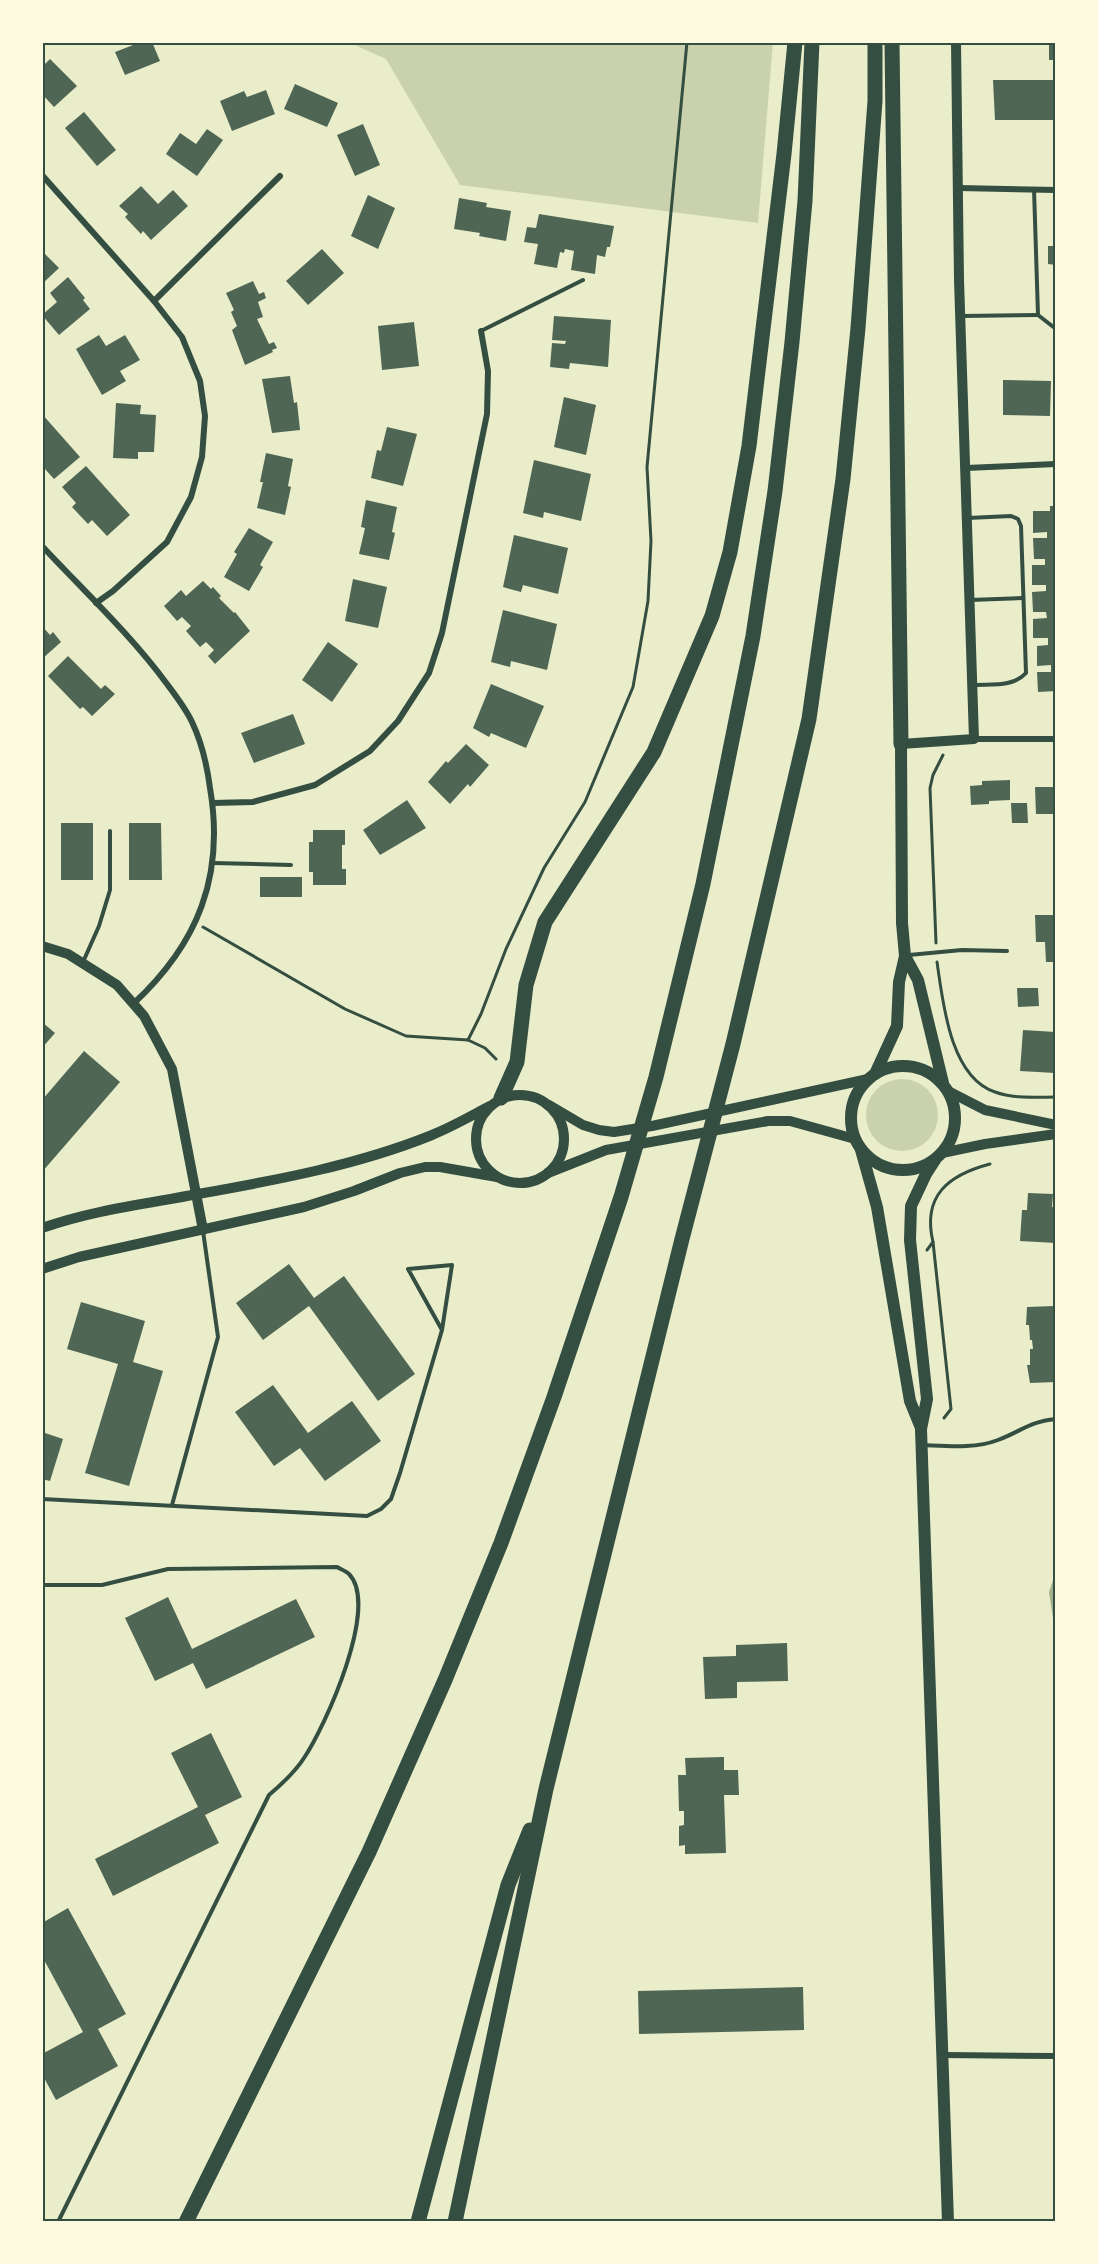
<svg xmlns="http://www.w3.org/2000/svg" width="1098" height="2264" font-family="Georgia,serif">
	<rect width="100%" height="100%" fill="#e9edc9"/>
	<!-- green -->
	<g fill="#cad2ad">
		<path d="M348,42H773L758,223L460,185L386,59Z"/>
		<circle cx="902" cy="1115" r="36"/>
	</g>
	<!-- water -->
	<path fill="#a3b18a" d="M1056,1571V1638L1049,1592Z"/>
	<!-- building -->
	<g fill="#4f6655">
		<path d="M141,42H152L160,61L125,75L115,52Z"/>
		<rect x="1049" y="42" width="7" height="18"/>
		<path d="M50,59L77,86L54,107L42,94V67Z"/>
		<path d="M993,80H1056V120H995Z"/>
		<path d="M295,84L338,103L327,127L284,109Z"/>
		<path d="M266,90L275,114L232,131L220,101L244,91L247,97Z"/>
		<path d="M84,112L116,150L97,166L65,128Z"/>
		<path d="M363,124L380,165L355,176L337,135Z"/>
		<path d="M207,129L223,140L197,176L166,154L180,133L196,144Z"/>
		<path d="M141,186L158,204L173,190L188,206L151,240L143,231L141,234L125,217L128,214L119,206Z"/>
		<path d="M368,195L395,208L378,249L351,236Z"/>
		<path d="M459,198L487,203L486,207L511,211L506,241L479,236L480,233L454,229Z"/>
		<path d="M539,214L614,226L610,247H607L605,257L597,255L595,274L571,270L574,251L565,249L564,253L560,252L557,268L534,264L538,244L524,242L527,227L536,228Z"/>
		<path d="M1048,246H1056V265L1048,264Z"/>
		<path d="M322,249L344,273L308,305L286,281Z"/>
		<path d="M42,251L59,268L42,284Z"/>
		<path d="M68,277L85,298L83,300L90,309L59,335L42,315L57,302L50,293Z"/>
		<path d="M253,281L259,294L264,292L266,298L258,302L263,317L257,319L269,344L274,342L277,348L272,350L273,352L245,365L232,330L237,326L231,312L234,310L226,293Z"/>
		<path d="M554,316L611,320L608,367L570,363L569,369L550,367L552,343L565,344L566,341L552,340Z"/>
		<path d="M414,322L419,366L382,370L378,326Z"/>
		<path d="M99,335L106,346L125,335L140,360L120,371L126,381L102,395L76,349Z"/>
		<path d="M290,376L294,403L297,402L300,430L272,433L262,379Z"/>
		<path d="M1003,380L1051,381L1050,416L1003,415Z"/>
		<path d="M564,397L596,405L586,455L554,447Z"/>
		<path d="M116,403L141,405L140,414L156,415L154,452H138V459L113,458Z"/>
		<path d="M42,414L80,457L54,479L45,469L42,472Z"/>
		<path d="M387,427L417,434L403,486L371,478L377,450L381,451Z"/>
		<path d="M266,453L293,459L288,486L291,487L285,515L257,508L263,482H260Z"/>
		<path d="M534,460L591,474L581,521L544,512L543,518L523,513Z"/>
		<path d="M86,466L130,515L107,536L92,520L88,524L72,507L76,503L62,487Z"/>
		<path d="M366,500L397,507L392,532L395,533L389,560L359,554L365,528L361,527Z"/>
		<path d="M1050,506H1056V691L1038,692L1037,672H1051V665L1037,666V646L1048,645V638H1033V619L1047,618L1046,612H1033L1032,592L1046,591V585H1032V565H1045V559H1034L1033,538H1047V532L1033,533V511H1050Z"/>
		<path d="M249,528L273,542L260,565L263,567L249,591L224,577L237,554L234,552Z"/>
		<path d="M514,535L568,548L558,594L523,585L521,592L503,587Z"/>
		<path d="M353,579L387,587L378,628L345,621Z"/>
		<path d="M203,581L211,589L213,587L221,596L219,598L234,613L235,612L250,631L215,664L208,656L214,650L206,642L200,647L186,631L191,626L182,617L177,621L164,606L181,590L186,596Z"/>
		<path d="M503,610L557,624L547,670L511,661L510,667L491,662Z"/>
		<path d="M42,626L50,635L53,632L61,642L42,659Z"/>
		<path d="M328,642L358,664L332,702L302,680Z"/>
		<path d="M68,656L101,689L105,685L115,694L92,716L83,707L80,709L48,676Z"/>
		<path d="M491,684L544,706L526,748L491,733L489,737L473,728Z"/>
		<path d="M293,714L305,744L254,763L241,733Z"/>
		<path d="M466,744L489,765L470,787L468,784L450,804L428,782L446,761L448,763Z"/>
		<path d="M1010,780V800L989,801V804L971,805L970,786L982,785V781Z"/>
		<path d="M1035,787H1055L1056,814H1036Z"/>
		<path d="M407,800L426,828L380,855L363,830Z"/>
		<path d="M1011,803H1027L1028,823H1012Z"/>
		<rect x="61" y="823" width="32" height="57"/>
		<path d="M129,823H161L162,880H129Z"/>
		<path d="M313,830H345V845H342V869H346V885H313V872H309V842H313Z"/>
		<rect x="260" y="877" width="42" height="20"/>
		<path d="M1035,915H1056V962H1046L1045,942H1036Z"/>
		<path d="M1017,988H1038L1039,1006L1018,1007Z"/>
		<path d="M42,1022L55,1033L42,1048Z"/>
		<path d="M1023,1030L1056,1032L1055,1073L1020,1071Z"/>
		<path d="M84,1051L120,1082L42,1172V1100Z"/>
		<path d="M1028,1193L1053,1194L1052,1207L1056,1208V1243L1020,1241L1022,1210H1027Z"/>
		<path d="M289,1264L314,1298L344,1276L415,1374L378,1401L309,1306L263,1340L236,1303Z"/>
		<path d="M81,1302L145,1321L133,1362L163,1371L129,1486L85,1473L118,1364L67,1349Z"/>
		<path d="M1054,1306L1056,1382L1030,1383L1027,1365H1030V1349H1033L1032,1340H1030L1029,1325H1026L1027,1307Z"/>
		<path d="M273,1385L308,1433L352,1401L381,1441L325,1481L300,1448L274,1466L235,1412Z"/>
		<path d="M42,1432L63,1439L50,1481L42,1479Z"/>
		<path d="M168,1597L192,1649L296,1599L315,1637L206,1689L193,1663L155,1681L125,1618Z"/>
		<path d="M787,1643L788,1681L737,1682V1698L705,1699L703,1657L736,1656V1645Z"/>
		<path d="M211,1733L242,1797L205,1815L219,1843L113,1896L95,1859L198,1807L171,1753Z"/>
		<path d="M724,1757V1770H738L739,1795H724L726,1853L685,1854V1845L679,1846V1826L684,1825V1811H679L678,1775H686L685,1758Z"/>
		<path d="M68,1908L126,2014L98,2029L118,2066L56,2100L42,2074V2054L83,2032L42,1956V1923Z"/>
		<path d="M803,1987L804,2030L639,2034L638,1991Z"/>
	</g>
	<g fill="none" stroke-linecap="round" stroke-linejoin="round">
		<!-- path -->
		<g stroke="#344e41" stroke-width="3">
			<path d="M203,927L345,1009L406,1036L468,1040L485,1048L496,1059"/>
			<path d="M936,943L930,788L933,775L943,755"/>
			<path d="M937,962C943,1003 950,1077 995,1092C1014,1099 1036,1097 1056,1097"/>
			<path d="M468,1040L481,1014L506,949L544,868L585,802L633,687L648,601L651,541L647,467L687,42"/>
			<path d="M933,1242L951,1409L944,1418"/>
			<path d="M927,1250L933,1242C922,1196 948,1175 990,1164"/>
		</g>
		<!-- service -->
		<g stroke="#344e41" stroke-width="4">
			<path d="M1019,43V42"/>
			<path d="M1034,189L1038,315L1056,329"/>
			<path d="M961,316L1038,315"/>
			<path d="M481,331L583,280"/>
			<path d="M968,518L1011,516L1018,519L1021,526L1026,673C1013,687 993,684 975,685"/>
			<path d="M970,600L1023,598"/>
			<path d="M213,863L291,865"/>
			<path d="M909,955L962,950L1007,951"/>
			<path d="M83,962L99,926L110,890V831"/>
			<path d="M922,1445C947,1446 975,1449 998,1440C1022,1431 1028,1422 1056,1419"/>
			<path d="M42,1499L367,1516L381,1509L391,1499L400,1473L442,1330L452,1265L408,1269L442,1330"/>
			<path d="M172,1505L218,1337L203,1231"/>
			<path d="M42,1585H102L168,1569L337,1567C340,1569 346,1571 349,1574C380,1606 325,1727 304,1758C295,1772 282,1784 269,1795L58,2222"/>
		</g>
		<!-- minor -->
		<g stroke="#344e41" stroke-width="6">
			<path d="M42,175L154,301L182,337L200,381L205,416L202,457L191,497L167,542L113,591L96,603"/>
			<path d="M959,188L1056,190"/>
			<path d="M154,301L280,176"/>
			<path d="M966,468L1056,464"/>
			<path d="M42,546C84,591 130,634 167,684C176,696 186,709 192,722C202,743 207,765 210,788C225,876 198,944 133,1004"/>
			<path d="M974,739H1056"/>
			<path d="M213,803L253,802L315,785L370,751L398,721L429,673L442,633L487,414L488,371L481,331"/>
			<path d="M943,2055L1056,2056"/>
		</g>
		<!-- tertiary -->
		<g stroke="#344e41" stroke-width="10">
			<path d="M901,744L974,739L959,280L956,42"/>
			<path d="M42,946L68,954L117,985L144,1016L172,1069L203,1230"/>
			<path d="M948,1091L985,1110L1056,1125"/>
			<circle cx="520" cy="1139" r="44"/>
			<path d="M549,1105L583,1125L599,1130L614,1132L652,1126L868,1079"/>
			<path d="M942,1153L985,1144L1056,1134"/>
			<path d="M548,1173L606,1150L768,1121H790L855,1139"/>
			<path d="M42,1228C93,1210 145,1204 198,1194C277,1180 358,1165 432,1135C452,1127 471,1116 490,1106"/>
			<path d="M42,1269L79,1257L304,1207L354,1191L400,1173L425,1167H440L497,1177"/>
		</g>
		<!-- secondary -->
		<g stroke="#344e41" stroke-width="12">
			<path d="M905,956L918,980L943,1083"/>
			<circle cx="903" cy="1118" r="52"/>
			<path d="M875,1074L897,1026L899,982L905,956L902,923L901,744"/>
			<path d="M861,1150L877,1207L910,1401L921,1428"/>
			<path d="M935,1160L926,1174L911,1206L910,1240L927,1399L921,1429L948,2222"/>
		</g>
		<!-- motorway -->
		<g stroke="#344e41" stroke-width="15">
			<path d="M892,42L901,744"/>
			<path d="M501,1098L517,1062L526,985L545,922L654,752L712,616L730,552L749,446L784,154L795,42"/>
			<path d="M186,2222L369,1852L445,1680L501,1543L554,1397L621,1197L656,1077L703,884L753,636L775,491L792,342L805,201L812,42"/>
			<path d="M418,2222L508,1885L530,1830"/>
			<path d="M455,2222L546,1789L682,1239L733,1044L809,719L843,479L858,328L875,101V42"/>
		</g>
	</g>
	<!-- border -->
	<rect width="1098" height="2264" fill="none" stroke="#fefae0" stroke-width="87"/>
	<rect x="44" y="44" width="1010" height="2176" fill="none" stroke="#344e41" stroke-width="2"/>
</svg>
